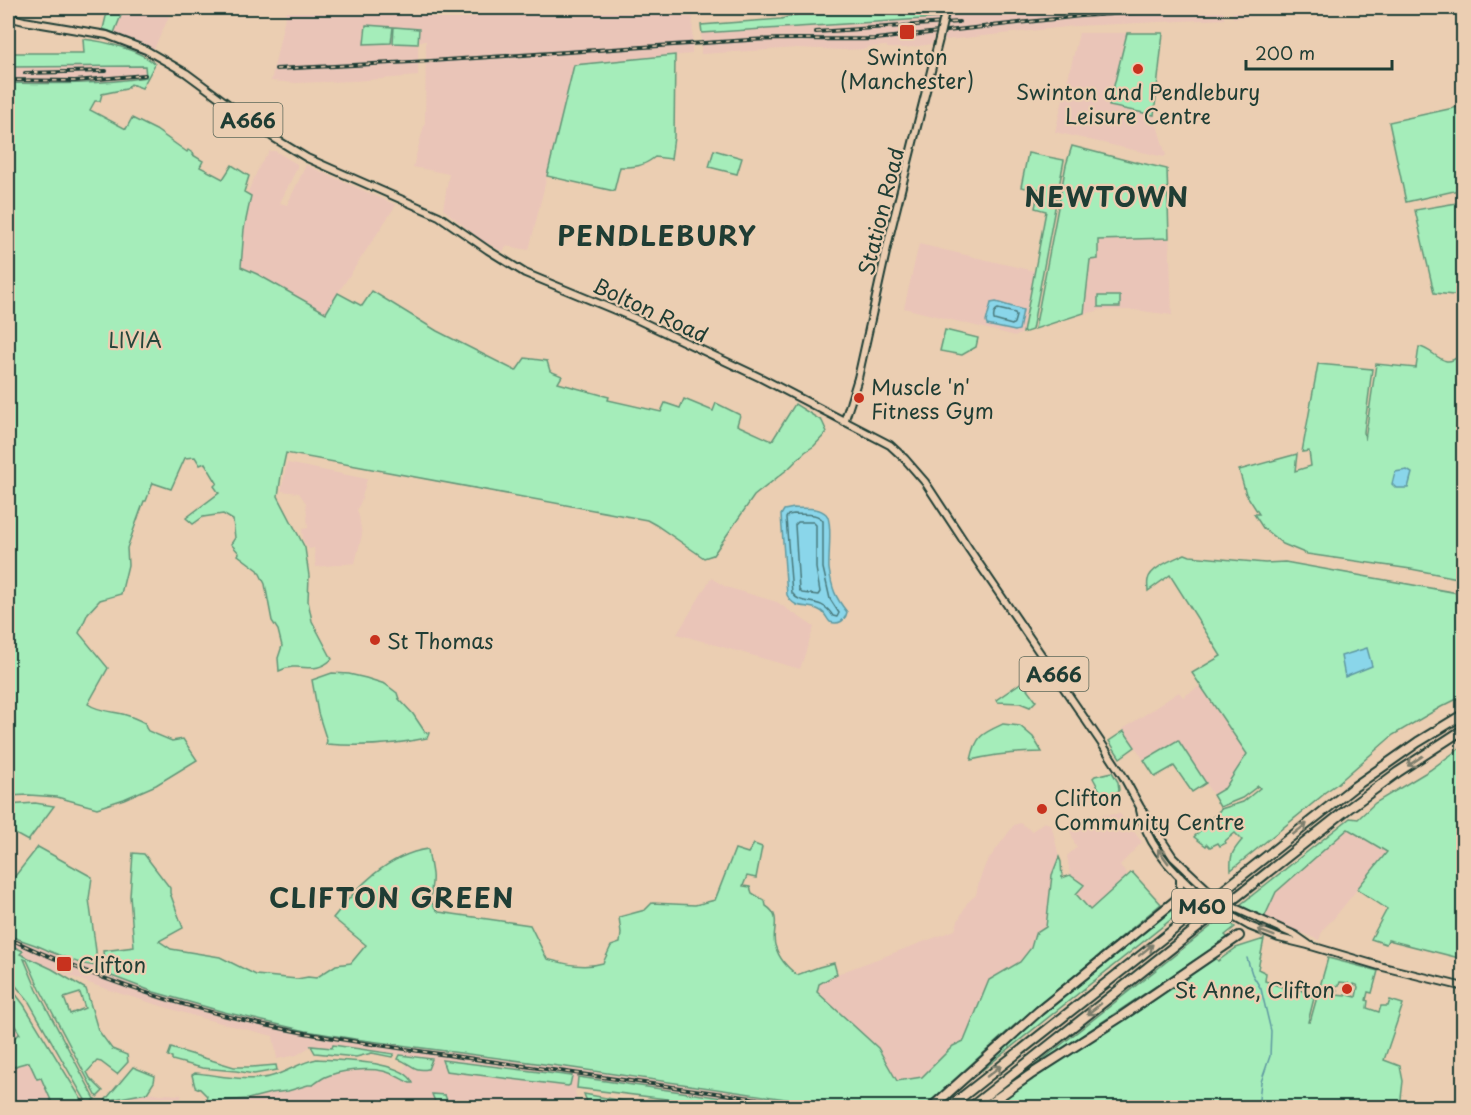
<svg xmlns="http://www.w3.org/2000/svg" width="1471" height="1115" font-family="'Playpen Sans',sans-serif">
	<rect width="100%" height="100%" fill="#ebceb2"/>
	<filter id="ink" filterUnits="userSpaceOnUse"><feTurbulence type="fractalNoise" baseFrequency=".0167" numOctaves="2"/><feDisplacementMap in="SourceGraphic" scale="12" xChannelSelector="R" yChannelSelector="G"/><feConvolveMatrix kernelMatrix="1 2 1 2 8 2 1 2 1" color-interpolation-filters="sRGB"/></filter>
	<g filter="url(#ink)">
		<!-- built -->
		<g fill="#eac5b8">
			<path d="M124,8H173L154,49L114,33Z"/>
			<path d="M287,8H693L692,54L574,65L529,250L506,246L503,252L481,240L443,209L449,174L413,167L425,122L426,41H418V76L355,81L295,83L271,81Z"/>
			<path d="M746,8H825L746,14Z"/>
			<path d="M911,8H941L932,44L905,48H887V46L867,47L866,49L844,50L797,48L701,54V25L781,19L799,14L844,13Z"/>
			<path d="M951,8H1223L1224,19L1075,26L946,40L944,39Z"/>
			<path d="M1232,8H1321L1276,14L1233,18Z"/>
			<path d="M1079,33H1127L1109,106L1154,115L1166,155L1164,157L1055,132Z"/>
			<path d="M129,50L155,63L142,88L131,84L126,89L102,94L100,101H95L90,110L8,94V56L10,53H84Z"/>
			<path d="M1072,146L1137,163V162L1167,169L1172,315L1134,310H1101L1076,316L1035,329L1066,165Z"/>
			<path d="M270,151H275L297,164V168L280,203L287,205L306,165L396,205L338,293L326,313L257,274L241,267L244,229L251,197L247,194L260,165Z"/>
			<path d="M919,244L1034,271L1023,333L1016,336L904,308Z"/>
			<path d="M287,463L367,479L361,501L357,510L359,516L362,535L355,563L316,567L314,548L309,549L303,541L302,529L308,528L306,503L299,493L281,491Z"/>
			<path d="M711,578L726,587L777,602L814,627L800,669L677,634Z"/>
			<path d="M1200,686L1247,753L1225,788L1213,795L1178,740L1144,760L1123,729L1179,692L1183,697Z"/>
			<path d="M1120,814L1142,842L1120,865L1128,875L1091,910L1076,893L1083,885L1070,875L1067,856L1077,847L1074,842L1068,823L1101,815Z"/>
			<path d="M1044,822L1050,824L1052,827L1059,857L1052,875L1046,927L1035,934L1031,948L1020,962L989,980L964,1041L953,1046L922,1077L897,1081L817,992L818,981L955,930L958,921L967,903L976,895L979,881L986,863L1014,825L1020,823L1032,831Z"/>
			<path d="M1348,829L1387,852L1335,917L1323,929L1319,940L1264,918L1276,893Z"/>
			<path d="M8,925L26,938L61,957L81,965L96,966L132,981L567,1067L584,1070L597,1064L870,1107H732L577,1088L575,1092L579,1107H206L219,1101L248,1099L271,1093L288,1091L308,1085H313L324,1077L332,1074L360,1070L382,1071L398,1077L407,1064L405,1061L398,1059L399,1055L394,1054L392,1057L369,1053L356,1057L315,1053L311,1046L297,1055L277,1059L273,1036L201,1018L112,991L86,982L8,952Z"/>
			<path d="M8,1015L20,1034L68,1107H8Z"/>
			<path d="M147,1093L181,1095L182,1107H185L99,1108L109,1100Z"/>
		</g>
		<!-- green -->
		<g fill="#a5edba" stroke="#629577" stroke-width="1.5" fill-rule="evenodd">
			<path d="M108,8H124L114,33L103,29Z"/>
			<path d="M911,8H941L938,18L702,33L701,25L781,19L799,14L844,13Z"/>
			<path d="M366,25L393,27L391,43L364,44Z"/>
			<path d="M394,27L419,29L418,44L393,43Z"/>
			<path d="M1127,33H1163L1154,115L1109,106Z"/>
			<path d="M83,39C104,41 140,50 155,64L142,88L131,84L126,89L102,94L100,101H95L90,110L126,129L132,118L156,130L187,152L188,150L194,154L193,155L203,161L200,167L223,179L232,165L249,176L244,192L251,196L244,229L241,267L257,274L326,313L338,293L362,306L372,291L437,331L516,371L525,358L547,361L550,371L562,376L558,383L609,397L608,400L661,412L665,403L680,408L684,399L713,411L716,403L740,415L737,425L772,441L795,404L822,421L827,432L814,446L805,452L789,468L754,496L713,555L704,558L656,525L647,520L286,453L281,476L278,496L305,548L309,576L308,601L312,621L332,659C313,677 301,660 279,671L278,658L282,646L278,630L272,621L265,584L258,570L238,555L239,553L231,544L235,538L233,520L223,514L203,517L193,524L186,518L219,493L214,486L217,483L205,463L200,465L195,457L185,458L171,489L153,483L146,501H144L127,548L128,565L121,594L100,600L88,613L79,633L108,668L88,704C99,712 114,711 126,715C133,717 139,720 145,723L146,728L148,731L172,741L183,739L197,760L156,785L124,799L97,808L57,797L29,795L8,796V83C53,84 101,85 146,77L145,66L8,67V58L10,53H84Z"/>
			<path d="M675,55L674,137L671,159L655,157C642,167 635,167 620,167L614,191L547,176L574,65Z"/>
			<path d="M1463,106V189L1406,202L1389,122Z"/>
			<path d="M1072,146L1137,163V162L1167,169L1169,238L1098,240V259L1090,260L1084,313L1035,329L1066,165Z"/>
			<path d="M714,150L742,158L737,174L709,167Z"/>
			<path d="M1028,153L1064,160L1032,330L1023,333L1046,211L1035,208L1039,189L1027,186L1026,188L1021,187Z"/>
			<path d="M1463,202V296L1434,293L1415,210Z"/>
			<rect x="1098" y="296" width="22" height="11"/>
			<path d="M945,330L978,338L976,347L962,355L940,351Z"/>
			<path d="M1460,344L1463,345V579L1411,569L1307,554L1283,544L1263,528L1254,514H1259L1246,494L1239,470L1297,454L1295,471L1311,466L1309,451L1302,452L1318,364L1372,369L1364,432L1365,440L1376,364L1416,368L1419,347C1433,348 1444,371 1458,356Z"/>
			<path d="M1185,554L1190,556L1265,563L1285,562L1463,594V696L1441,707L1393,735L1337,784L1324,793L1323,795L1231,870C1230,855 1232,852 1242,840L1235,833L1225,841L1226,843L1220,846L1218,843L1210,847L1207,844L1206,846L1194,837L1221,809L1243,802L1260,788L1258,786L1242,798L1220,807L1213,795L1225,788L1247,754L1192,673L1221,656L1170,575L1148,591C1148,587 1147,584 1148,580C1150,568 1174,559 1185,554Z"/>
			<path d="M332,673L349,674L366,678L385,684L397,693L399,699L413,714L425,732L429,733L427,738C393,745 360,747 326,744L327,741L318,713L312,680Z"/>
			<path d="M1022,682L1036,701L1030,707L1020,703L997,702L996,700Z"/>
			<path d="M1003,724L1020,726L1033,737L1042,752C1017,752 995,754 971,760C976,736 981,734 1003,724Z"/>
			<path d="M1124,731L1135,747L1120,758L1109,741Z"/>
			<path d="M1178,740L1206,783L1192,792L1174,766L1155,777L1144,760Z"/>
			<path d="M1463,746V959L1388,940L1386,944L1371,939L1387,909L1357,889L1387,852L1348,829L1276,892L1264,918L1240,905L1350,818L1358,819L1375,803L1430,770Z"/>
			<path d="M1112,772L1118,782L1119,790L1112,798L1105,800L1093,778L1095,776Z"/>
			<path d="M35,803L54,806L28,841L8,830V805Z"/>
			<path d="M754,844L762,847L756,878L747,876L743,886L750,887L752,893L765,901L766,906C783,917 771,930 775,945C779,959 787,967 797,975L819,967L834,963L837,974L819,984L817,992L878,1048L897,1081L922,1077L953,1046L964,1041L989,980L1020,962L1031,948L1035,934L1046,927L1052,875L1059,857L1061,862L1062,878L1070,875L1084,885L1076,894L1090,910L1132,872L1161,904L1010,1029L924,1107H840L566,1067L355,1039L306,1031L224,1012L154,992L109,975H102L105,970L103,951L134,947L130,896L133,853L144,854L170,888V893L183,928L159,941L171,949L220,957L256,975L297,979L308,977L316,978L336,965L351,963L366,945L333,918C357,887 387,855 428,849C429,857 431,866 432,874C434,890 424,899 439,912L530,925L547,959C566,964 583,969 603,963L611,946L620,943L621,933L619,917L645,910L652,903L695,905L715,900L735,849L748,853Z"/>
			<path d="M38,847L92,877L89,899L96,951V966C77,964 67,958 49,951C36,944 21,941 8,935V885Z"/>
			<path d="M1184,897L1193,902L941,1103L1060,997Z"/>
			<path d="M1223,917L1235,927L1225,935L1228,938L1024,1074Z"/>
			<path d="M1264,939L1258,969L1266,973L1265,981L1285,988L1286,985L1305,992L1314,998L1308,1022H1310L1328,958L1378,971L1372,993L1368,992L1366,1000L1368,1001L1367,1008L1379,1012L1381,1006H1388L1390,1000L1403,1004L1384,1060L1400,1066L1403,1081L1400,1107L990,1108L1030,1080L1215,957L1218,961L1236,948ZM1340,982L1348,983V985L1354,986V984L1357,985L1358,987L1356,997L1345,994V996L1336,995L1337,990L1335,988V986L1339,985Z"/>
			<path d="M8,944L23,951L20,954L52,969L86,989L98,1030L112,1049L127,1055L128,1062L117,1074L101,1062L97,1061L87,1072L90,1078L103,1091L97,1097L40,989L27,960L24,959L37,990L95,1099L88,1105L29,1002L8,976ZM80,993L85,1008L70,1014L64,998Z"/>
			<path d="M8,984L24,1005L86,1107H54L41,1078L37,1079L29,1062L18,1065L8,1070V1041L20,1034L8,1015Z"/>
			<path d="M333,1045L394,1054L392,1057L372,1053L356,1057L315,1053L311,1046L332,1048Z"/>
			<path d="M171,1048L234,1067H252L276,1065L277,1070L254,1074L236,1071L202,1068L172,1060V1057L168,1056Z"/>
			<path d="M400,1055L432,1059L428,1069C413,1072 411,1063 398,1059Z"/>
			<path d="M317,1059C340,1061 404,1060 413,1083H410C401,1079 393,1073 383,1071C368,1068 340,1070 325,1077C321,1079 317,1082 313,1085H308L288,1091L271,1093L248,1099L219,1101L204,1108L207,1096L200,1089L195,1087L192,1075L195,1073C218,1075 248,1082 269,1077C286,1073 300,1062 317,1059Z"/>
			<path d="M442,1060L572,1076L570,1085L568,1086L446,1071Z"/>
			<path d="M133,1067L155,1076L154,1082L147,1093L109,1100L112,1107H104L102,1104Z"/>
			<path d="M578,1077L785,1107H732L577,1088Z"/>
			<path d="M432,1094L445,1095L449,1106L437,1107Z"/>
			<path d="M584,1094L629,1102L671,1107H589Z"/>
		</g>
		<!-- water -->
		<g fill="#8ad6ea" stroke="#5f99a1" stroke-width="1.5">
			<path d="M996,302L1023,310L1019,330L1015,331L987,325L986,322L991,303Z"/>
			<path d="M1407,470L1412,473L1408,488H1396L1392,484L1395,472Z"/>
			<path d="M794,508C803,509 818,506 826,514C833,521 828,557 829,569C832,589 835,597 847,612C845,621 839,625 830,622C827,619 825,613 821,611C808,603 796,612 787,595L781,515L784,510Z"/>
			<path d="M1367,648L1372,666L1345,677L1341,656Z"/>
		</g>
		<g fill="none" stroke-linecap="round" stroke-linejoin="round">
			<!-- shore -->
			<g stroke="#4a7a7d" stroke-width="1.5">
				<path d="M998,309L1015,313L1016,316L1014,323L1012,325L994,320C993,317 994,310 998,309Z"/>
				<path d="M794,514C804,515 817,512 823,521V568L830,599L839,613L837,617L833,616C820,595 802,608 792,593L786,518L788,515Z"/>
				<path d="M798,522H813L816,525V568L820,592L818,595L802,593L799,590L795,525Z"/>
			</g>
			<!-- stream -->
			<path stroke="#5f99a1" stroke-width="1.5" d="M1247,958L1252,974L1261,989L1271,1031L1270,1056L1261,1082L1258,1108"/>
			<defs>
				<g id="major">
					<path d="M8,17L24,21L107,35L146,50L186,73L274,138L307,158L439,216L488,250L525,273L634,318L761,378L890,445L905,459L925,482L969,549L1100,741L1123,776L1140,807L1173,857L1208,890"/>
					<path d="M844,422L850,404L858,378L890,234L939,39"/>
					<path d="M1140,810C1146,844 1174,874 1201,896"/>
					<path d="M1175,900L1180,889V877"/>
					<path d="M1175,901L1193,887"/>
					<path d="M1235,908L1295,935L1308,944"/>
					<path d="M1228,914L1249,926L1279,938L1308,945L1379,966L1464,987"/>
				</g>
				<g id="highway">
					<path d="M931,1108L1039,1011L1175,901"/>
					<path d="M948,1108L1354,787L1418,742L1464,714"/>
					<path d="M970,1108L1345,811L1398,772L1464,729"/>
					<path d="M983,1108L1030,1075L1122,1016L1239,936"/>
				</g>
			</defs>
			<!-- major casing -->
			<use href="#major" stroke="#1f3d34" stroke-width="10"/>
			<!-- highway casing -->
			<use href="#highway" stroke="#1f3d34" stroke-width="12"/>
			<!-- major -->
			<use href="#major" stroke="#ebceb2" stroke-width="6"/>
			<!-- highway -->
			<use href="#highway" stroke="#ebceb2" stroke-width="8"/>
			<defs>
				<g id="rail">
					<path d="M816,32L959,22"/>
					<path d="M276,69L431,61L749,40C791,38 833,40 876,39L1081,16L1206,8"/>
					<path d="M25,73L106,71"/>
					<path d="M8,80L75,81L145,75"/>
					<path d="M8,938C89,976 177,1006 265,1025C339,1041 414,1050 489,1061C600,1077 711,1092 822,1108"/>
				</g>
			</defs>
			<!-- rail casing -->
			<use href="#rail" stroke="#1f3d34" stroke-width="4"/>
			<!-- rail -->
			<use href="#rail" stroke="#ebceb2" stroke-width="1.5" stroke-dasharray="4.5" stroke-linecap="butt"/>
			<defs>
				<g id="major-bridge">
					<path d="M939,39L946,8"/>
					<path d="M1208,890L1235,908"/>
					<path d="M1201,896L1228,914"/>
				</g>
			</defs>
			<!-- major-bridge casing -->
			<use href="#major-bridge" stroke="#1f3d34" stroke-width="10" stroke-linecap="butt"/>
			<!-- major-bridge -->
			<use href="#major-bridge" stroke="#ebceb2" stroke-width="6"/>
		</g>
		<!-- one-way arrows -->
		<defs><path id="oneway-shaft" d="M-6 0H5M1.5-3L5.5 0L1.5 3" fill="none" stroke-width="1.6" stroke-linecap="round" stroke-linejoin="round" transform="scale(1.5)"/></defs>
		<g stroke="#7b7e6d">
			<use href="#oneway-shaft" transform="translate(1415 761) rotate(146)"/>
			<use href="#oneway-shaft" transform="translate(1300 829) rotate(-38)"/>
			<use href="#oneway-shaft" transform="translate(1163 856) rotate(-126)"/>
			<use href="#oneway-shaft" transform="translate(1266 933) rotate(-159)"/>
			<use href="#oneway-shaft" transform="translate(1146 950) rotate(-39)"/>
			<use href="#oneway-shaft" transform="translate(1094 1009) rotate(142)"/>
			<use href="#oneway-shaft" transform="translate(994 1071) rotate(-38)"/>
		</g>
	</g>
	<!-- markers -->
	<g fill="#c8321e" stroke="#ebceb2" stroke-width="2">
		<rect x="899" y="24" width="16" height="16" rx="3"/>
		<circle cx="1138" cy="69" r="6"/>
		<circle cx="859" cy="398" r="6"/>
		<circle cx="375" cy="640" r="6"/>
		<circle cx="1042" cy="809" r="6"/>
		<rect x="56" y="956" width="16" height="16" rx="3"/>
		<circle cx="1347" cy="989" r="6"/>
	</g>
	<g text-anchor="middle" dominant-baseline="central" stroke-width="4.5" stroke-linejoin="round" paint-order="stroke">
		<!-- shield labels -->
		<g fill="#ebceb2" stroke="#5c685a" stroke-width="1.5">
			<rect x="213.5" y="103" width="69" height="34" rx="4.5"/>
			<rect x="1019.5" y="657" width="69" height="34" rx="4.5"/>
			<rect x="1172" y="889" width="60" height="34" rx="4.5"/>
		</g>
		<g font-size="20" font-weight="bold" fill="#1f3d34">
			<text x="248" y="120">A666</text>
			<text x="1054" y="674">A666</text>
			<text x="1202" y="906">M60</text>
		</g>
		<!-- poi labels -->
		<g font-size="21" fill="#1f3d34" stroke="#ebceb2" text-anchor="start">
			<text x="907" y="56" text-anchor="middle">Swinton<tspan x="907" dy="24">(Manchester)</tspan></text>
			<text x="1138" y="91" text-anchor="middle">Swinton and Pendlebury<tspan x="1138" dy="24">Leisure Centre</tspan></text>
			<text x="871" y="386">Muscle 'n'<tspan x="871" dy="24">Fitness Gym</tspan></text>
			<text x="387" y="640">St Thomas</text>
			<text x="1054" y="797">Clifton<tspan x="1054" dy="24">Community Centre</tspan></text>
			<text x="78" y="964">Clifton</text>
			<text x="1335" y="989" text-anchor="end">St Anne, Clifton</text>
		</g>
		<!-- street labels -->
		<g font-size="21" fill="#1f3d34" stroke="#ebceb2">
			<text transform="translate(880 211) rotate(-76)">Station Road</text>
			<text transform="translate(651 309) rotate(25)">Bolton Road</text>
		</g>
		<!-- park labels -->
		<g font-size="21" fill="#26463b" stroke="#ebceb2">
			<text x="135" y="339">LIVIA</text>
		</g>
		<!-- district labels -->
		<g font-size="27" font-weight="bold" letter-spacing="1.5" fill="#1f3d34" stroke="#ebceb2">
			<text x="1107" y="195">NEWTOWN</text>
			<text x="657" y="234">PENDLEBURY</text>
			<text x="392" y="896">CLIFTON GREEN</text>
		</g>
	</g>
	<!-- margin -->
	<rect width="1471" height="1115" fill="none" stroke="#ebceb2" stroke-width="30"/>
	<rect x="15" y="15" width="1441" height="1085" fill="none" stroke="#1f3d34" stroke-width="2" filter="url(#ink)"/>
	<!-- scale -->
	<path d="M1246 60v9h146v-9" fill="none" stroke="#1f3d34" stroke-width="3"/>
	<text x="1255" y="60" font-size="18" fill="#1f3d34" stroke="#ebceb2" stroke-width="4.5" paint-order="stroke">200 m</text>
</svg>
